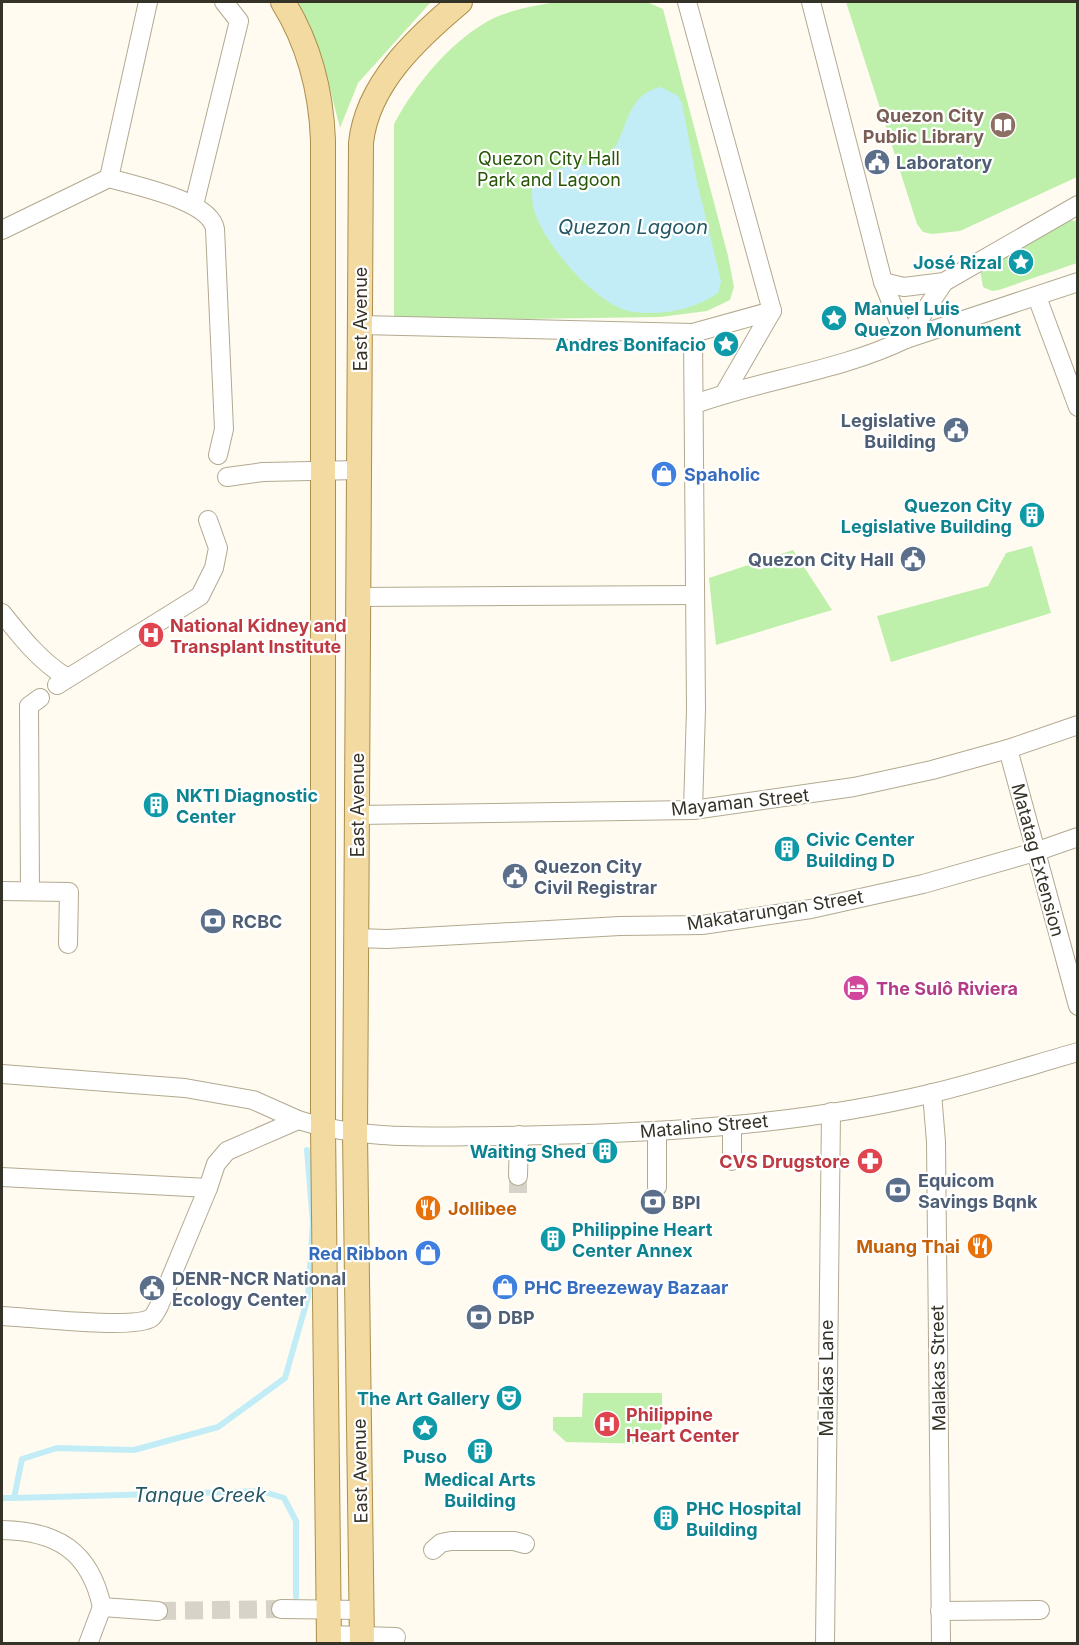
<svg xmlns="http://www.w3.org/2000/svg" width="1079" height="1645" font-family="Inter,sans-serif">
	<rect width="100%" height="100%" fill="#fffbf0"/>
	<!-- green -->
	<g fill="#bff0ab">
		<path d="M298,2H431L358,83L340,128L322,58Z"/>
		<path d="M557,2H647L663,9L728,256L734,287L730,300L707,311L660,317L394,321V124C415,84 453,38 494,18C514,9 536,5 557,2Z"/>
		<path d="M846,2H1077V177L960,231L932,234L923,232L917,224Z"/>
		<path d="M1068,220L1077,221V263L999,290L992,291L983,287L980,270Z"/>
		<path d="M1032,546L1051,613L891,662L877,616L988,586L1006,553Z"/>
		<path d="M793,550L832,610L716,645L709,578Z"/>
		<path d="M583,1393H662V1427L651,1444L566,1442L553,1430V1417H582Z"/>
	</g>
	<!-- water -->
	<path fill="#c2edf7" d="M661,87L678,96L682,103L697,182L721,281L718,293C694,310 658,317 629,311C596,304 545,245 535,213C532,205 532,195 532,186C557,156 592,174 610,154C629,132 624,95 661,87Z"/>
	<g fill="none" stroke-linecap="round" stroke-linejoin="round">
		<!-- stream -->
		<g stroke="#c2edf7" stroke-width="6">
			<path d="M2,1498H14"/>
			<path d="M296,1597V1521L284,1498L261,1491L14,1498L22,1459L57,1448L134,1450L218,1427L285,1378L308,1297L313,1223L307,1150"/>
		</g>
		<!-- minor-tunnel -->
		<g stroke="#d7d3c8" stroke-width="18" stroke-dasharray="18 9" stroke-linecap="butt">
			<path d="M518,1176V1193"/>
			<path d="M158,1611L281,1609"/>
		</g>
		<defs>
			<g id="minor">
				<path d="M687,2L772,311L724,394"/>
				<path d="M811,2L883,282L906,339"/>
				<path d="M109,178L148,2"/>
				<path d="M194,205L239,21L224,2"/>
				<path d="M2,230L109,178C135,186 210,200 215,229L224,429L218,455"/>
				<path d="M883,282L904,287L944,282L1078,205"/>
				<path d="M1037,297L1078,407"/>
				<path d="M360,325L693,333L772,311"/>
				<path d="M693,333L696,709L693,810"/>
				<path d="M906,339L944,282"/>
				<path d="M695,404C764,379 840,371 906,339L1078,282"/>
				<path d="M227,477L263,472L359,470"/>
				<path d="M358,597L695,595"/>
				<path d="M2,613C21,637 40,661 66,677"/>
				<path d="M57,685L200,596L214,568L218,548L208,520"/>
				<path d="M1008,749L1078,1006"/>
				<path d="M357,815L693,810L854,787L932,770L1008,749L1078,725"/>
				<path d="M2,891L69,892L68,944"/>
				<path d="M30,891L29,706L40,698"/>
				<path d="M356,938L387,939L620,926L702,925L811,909L923,884L1035,852L1078,837"/>
				<path d="M2,1074L185,1088L253,1100L298,1120"/>
				<path d="M932,1093L936,1142L941,1644"/>
				<path d="M732,1125V1161"/>
				<path d="M518,1176L519,1135"/>
				<path d="M2,1177L208,1188L216,1164L227,1151L298,1120C364,1141 431,1136 500,1136C645,1134 792,1127 933,1093C982,1081 1029,1066 1078,1052"/>
				<path d="M657,1187V1132"/>
				<path d="M2,1316C28,1317 133,1330 151,1318C154,1316 157,1310 159,1306L208,1188"/>
				<path d="M2,1530C57,1531 90,1551 102,1607L158,1611"/>
				<path d="M433,1550L441,1543L451,1541H514L525,1544"/>
				<path d="M281,1609L362,1610"/>
				<path d="M940,1611L1040,1610"/>
				<path d="M329,1635L396,1637"/>
				<path d="M88,1644L102,1607"/>
				<path d="M825,1644L831,1112"/>
			</g>
			<g id="major">
				<path d="M283,2C309,44 321,90 323,140V1128L329,1644"/>
				<path d="M362,1644L355,1134L361,143C367,84 417,38 460,2"/>
			</g>
		</defs>
		<!-- minor casing -->
		<use href="#minor" stroke="#b2a990" stroke-width="20"/>
		<!-- major casing -->
		<use href="#major" stroke="#ab8f4d" stroke-width="26"/>
		<!-- minor -->
		<use href="#minor" stroke="#fff" stroke-width="18"/>
		<!-- major -->
		<use href="#major" stroke="#f2daa0" stroke-width="24"/>
	</g>
	<!-- icons -->
	<defs>
		<symbol id="library-disc" viewBox="-11 -11 22 22"><circle r="9.5" fill="#8d6e63" stroke="#fff"/><path d="M-6-4Q-3-5.5-.7-3.5V5Q-3 3-6 4ZM6-4Q3-5.5 .7-3.5V5Q3 3 6 4Z" fill="#fff"/></symbol>
		<symbol id="civic-disc" viewBox="-11 -11 22 22"><circle r="9.5" fill="#5c6f8a" stroke="#fff"/><path d="M-.6-6.5H3V-4.5H.6V-3L4-1V1h2V6H-6V1h2V-1L-.6-3ZM-1.2 2.5V6h2.4V2.5Z" fill="#fff"/></symbol>
		<symbol id="sight-disc" viewBox="-11 -11 22 22"><circle r="9.5" fill="#0f9aa8" stroke="#fff"/><path d="M0-6L1.8-2.2L6-1.7L2.9 1.2L3.7 5.4L0 3.3L-3.7 5.4L-2.9 1.2L-6-1.7L-1.8-2.2Z" fill="#fff"/></symbol>
		<symbol id="shop-disc" viewBox="-11 -11 22 22"><circle r="9.5" fill="#3f7fe0" stroke="#fff"/><path d="M-5-2.5h2.3a2.7 3.5 0 0 1 5.4 0H5L5.5 6h-11ZM-1.5-2.5h3a1.5 2.3 0 0 0-3 0Z" fill="#fff"/></symbol>
		<symbol id="building-disc" viewBox="-11 -11 22 22"><circle r="9.5" fill="#0f9aa8" stroke="#fff"/><path d="M-4-6H4V6H1V3H-1V6H-4ZM-2.5-4.3h1.7v1.8h-1.7ZM.8-4.3h1.7v1.8H.8ZM-2.5-1h1.7V.8h-1.7ZM.8-1h1.7V.8H.8Z" fill="#fff"/></symbol>
		<symbol id="hospital-disc" viewBox="-11 -11 22 22"><circle r="9.5" fill="#e0444e" stroke="#fff"/><path d="M-5-5h3v3.5h4V-5h3V5h-3V1.5h-4V5h-3Z" fill="#fff"/></symbol>
		<symbol id="bank-disc" viewBox="-11 -11 22 22"><circle r="9.5" fill="#5c6f8a" stroke="#fff"/><path d="M-6-4H6V4H-6ZM0-2.3a2.3 2.3 0 1 0 0 4.6a2.3 2.3 0 1 0 0-4.6Z" fill="#fff"/></symbol>
		<symbol id="hotel-disc" viewBox="-11 -11 22 22"><circle r="9.5" fill="#d1479c" stroke="#fff"/><path d="M-6-4.5h1.5V1H6V5H4.5V3h-9V5H-6ZM-4 0a1.8 1.8 0 1 1 3.6 0ZM.5 0V-2.5h3Q6-2.5 6 0Z" fill="#fff"/></symbol>
		<symbol id="pharmacy-disc" viewBox="-11 -11 22 22"><circle r="9.5" fill="#e0444e" stroke="#fff"/><path d="M-2-6h4v4h4v4h-4v4h-4v-4h-4v-4h4Z" fill="#fff"/></symbol>
		<symbol id="restaurant-disc" viewBox="-11 -11 22 22"><circle r="9.5" fill="#e8710a" stroke="#fff"/><path d="M-5-6h1v4h1v-4h1v4h1v-4h1v5L-1.5 .5V6h-2V.5L-5-1ZM5-6V6H3V1.5H1.5Q1.5-4 5-6Z" fill="#fff"/></symbol>
		<symbol id="theatre-disc" viewBox="-11 -11 22 22"><circle r="9.5" fill="#0f9aa8" stroke="#fff"/><path d="M-5-5.5Q0-4 5-5.5V0Q5 5 0 6Q-5 5-5 0ZM-3.3-2.5H-1v1.5H-3.3ZM1-2.5H3.3v1.5H1ZM-2.8 1Q0 5.5 2.8 1Z" fill="#fff"/></symbol>
	</defs>
	<g fill-rule="evenodd">
		<use href="#library-disc" x="988" y="110" width="30" height="30"/>
		<use href="#civic-disc" x="862" y="147" width="30" height="30"/>
		<use href="#sight-disc" x="1006" y="247" width="30" height="30"/>
		<use href="#sight-disc" x="819" y="303" width="30" height="30"/>
		<use href="#sight-disc" x="711" y="329" width="30" height="30"/>
		<use href="#civic-disc" x="941" y="415" width="30" height="30"/>
		<use href="#shop-disc" x="649" y="459" width="30" height="30"/>
		<use href="#building-disc" x="1017" y="500" width="30" height="30"/>
		<use href="#civic-disc" x="898" y="544" width="30" height="30"/>
		<use href="#hospital-disc" x="136" y="620" width="30" height="30"/>
		<use href="#building-disc" x="141" y="790" width="30" height="30"/>
		<use href="#building-disc" x="772" y="834" width="30" height="30"/>
		<use href="#civic-disc" x="500" y="861" width="30" height="30"/>
		<use href="#bank-disc" x="198" y="906" width="30" height="30"/>
		<use href="#hotel-disc" x="841" y="973" width="30" height="30"/>
		<use href="#building-disc" x="590" y="1136" width="30" height="30"/>
		<use href="#pharmacy-disc" x="855" y="1146" width="30" height="30"/>
		<use href="#bank-disc" x="883" y="1175" width="30" height="30"/>
		<use href="#bank-disc" x="638" y="1187" width="30" height="30"/>
		<use href="#restaurant-disc" x="413" y="1193" width="30" height="30"/>
		<use href="#building-disc" x="538" y="1224" width="30" height="30"/>
		<use href="#restaurant-disc" x="965" y="1231" width="30" height="30"/>
		<use href="#shop-disc" x="413" y="1238" width="30" height="30"/>
		<use href="#shop-disc" x="490" y="1272" width="30" height="30"/>
		<use href="#civic-disc" x="137" y="1273" width="30" height="30"/>
		<use href="#bank-disc" x="464" y="1302" width="30" height="30"/>
		<use href="#theatre-disc" x="494" y="1383" width="30" height="30"/>
		<use href="#hospital-disc" x="592" y="1409" width="30" height="30"/>
		<use href="#sight-disc" x="410" y="1413" width="30" height="30"/>
		<use href="#building-disc" x="465" y="1436" width="30" height="30"/>
		<use href="#building-disc" x="651" y="1503" width="30" height="30"/>
	</g>
	<g text-anchor="middle" dominant-baseline="central" stroke-width="4.5" stroke-linejoin="round" paint-order="stroke">
		<!-- education labels -->
		<g font-size="18" font-weight="bold" fill="#785e54" stroke="#fff" text-anchor="end">
			<text x="984" y="115">Quezon City<tspan x="984" dy="21">Public Library</tspan></text>
		</g>
		<!-- park labels -->
		<g font-size="18" fill="#275607" stroke="#fff">
			<text x="549" y="158">Quezon City Hall<tspan x="549" dy="21">Park and Lagoon</tspan></text>
		</g>
		<!-- service labels -->
		<g font-size="18" font-weight="bold" fill="#4e5e75" stroke="#fff" text-anchor="start">
			<text x="896" y="162">Laboratory</text>
			<text x="936" y="420" text-anchor="end">Legislative<tspan x="936" dy="21">Building</tspan></text>
			<text x="894" y="559" text-anchor="end">Quezon City Hall</text>
			<text x="534" y="866">Quezon City<tspan x="534" dy="21">Civil Registrar</tspan></text>
			<text x="232" y="921">RCBC</text>
			<text x="918" y="1180">Equicom<tspan x="918" dy="21">Savings Bqnk</tspan></text>
			<text x="672" y="1202">BPI</text>
			<text x="172" y="1278">DENR-NCR National<tspan x="172" dy="21">Ecology Center</tspan></text>
			<text x="498" y="1317">DBP</text>
		</g>
		<!-- culture labels -->
		<g font-size="18" font-weight="bold" fill="#0d838f" stroke="#fff" text-anchor="end">
			<text x="1002" y="262">José Rizal</text>
			<text x="854" y="308" text-anchor="start">Manuel Luis<tspan x="854" dy="21">Quezon Monument</tspan></text>
			<text x="706" y="344">Andres Bonifacio</text>
			<text x="1012" y="505">Quezon City<tspan x="1012" dy="21">Legislative Building</tspan></text>
			<text x="176" y="795" text-anchor="start">NKTI Diagnostic<tspan x="176" dy="21">Center</tspan></text>
			<text x="806" y="839" text-anchor="start">Civic Center<tspan x="806" dy="21">Building D</tspan></text>
			<text x="586" y="1151">Waiting Shed</text>
			<text x="572" y="1229" text-anchor="start">Philippine Heart<tspan x="572" dy="21">Center Annex</tspan></text>
			<text x="490" y="1398">The Art Gallery</text>
			<text x="425" y="1456" text-anchor="middle">Puso</text>
			<text x="480" y="1479" text-anchor="middle">Medical Arts<tspan x="480" dy="21">Building</tspan></text>
			<text x="686" y="1508" text-anchor="start">PHC Hospital<tspan x="686" dy="21">Building</tspan></text>
		</g>
		<!-- street labels -->
		<g font-size="18" fill="#353227" stroke="#fff">
			<text transform="translate(360 319) rotate(-90)">East Avenue</text>
			<text transform="translate(740 802) rotate(-6)">Mayaman Street</text>
			<text transform="translate(357 805) rotate(-90)">East Avenue</text>
			<text transform="translate(1038 860) rotate(75)">Matatag Extension</text>
			<text transform="translate(775 910) rotate(-9)">Makatarungan Street</text>
			<text transform="translate(704 1126) rotate(-5)">Matalino Street</text>
			<text transform="translate(938 1368) rotate(-91)">Malakas Street</text>
			<text transform="translate(826 1378) rotate(-90)">Malakas Lane</text>
			<text transform="translate(360 1471) rotate(-91)">East Avenue</text>
		</g>
		<!-- shop labels -->
		<g font-size="18" font-weight="bold" fill="#366cbe" stroke="#fff" text-anchor="start">
			<text x="684" y="474">Spaholic</text>
			<text x="408" y="1253" text-anchor="end">Red Ribbon</text>
			<text x="524" y="1287">PHC Breezeway Bazaar</text>
		</g>
		<!-- health labels -->
		<g font-size="18" font-weight="bold" fill="#be3a42" stroke="#fff" text-anchor="start">
			<text x="170" y="625">National Kidney and<tspan x="170" dy="21">Transplant Institute</tspan></text>
			<text x="850" y="1161" text-anchor="end">CVS Drugstore</text>
			<text x="626" y="1414">Philippine<tspan x="626" dy="21">Heart Center</tspan></text>
		</g>
		<!-- hotel labels -->
		<g font-size="18" font-weight="bold" fill="#b23c85" stroke="#fff" text-anchor="start">
			<text x="876" y="988">The Sulô Riviera</text>
		</g>
		<!-- food labels -->
		<g font-size="18" font-weight="bold" fill="#c56008" stroke="#fff" text-anchor="start">
			<text x="448" y="1208">Jollibee</text>
			<text x="960" y="1246" text-anchor="end">Muang Thai</text>
		</g>
		<!-- water labels -->
		<g font-size="20" font-style="italic" fill="#245864" stroke="#fff">
			<text x="633" y="227">Quezon Lagoon</text>
			<text x="200" y="1495">Tanque Creek</text>
		</g>
	</g>
	<!-- border -->
	<rect width="1079" height="1645" fill="none" stroke="#353227" stroke-width="6"/>
</svg>
